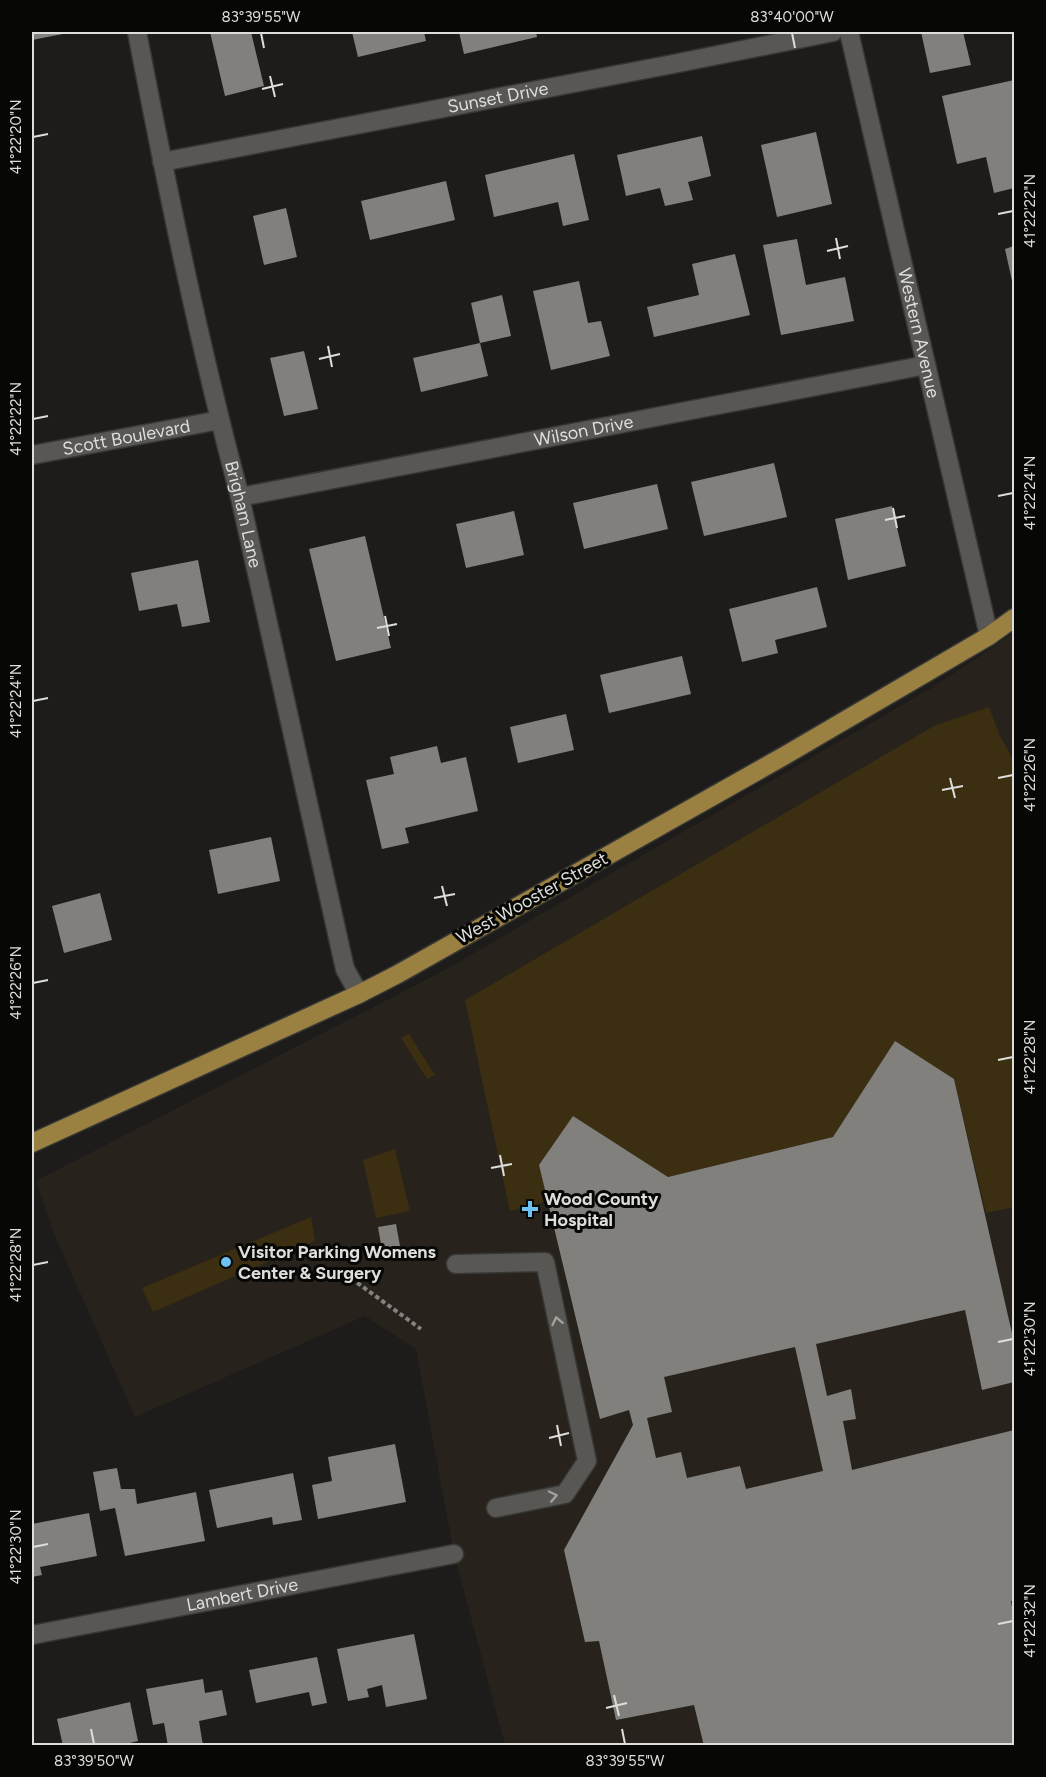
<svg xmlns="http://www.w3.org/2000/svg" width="1046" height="1777" font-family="Figtree,sans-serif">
	<rect width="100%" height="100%" fill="#1d1c1a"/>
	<!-- built -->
	<path fill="#27231c" d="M1014,633V1745H505L454,1554L416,1349L365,1316L135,1417L55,1236L36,1181L443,971L930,689Z"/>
	<!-- green -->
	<g fill="#3b2e11">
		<path d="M989,707L1000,736L1014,761V1207L986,1213L954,1079L895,1041L833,1137L668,1177L573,1116L539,1165L548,1201L510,1211L465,1000L934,726Z"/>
		<path d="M409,1034L435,1075L427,1079L401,1038Z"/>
		<path d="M395,1149L410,1211L376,1218L363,1160Z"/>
		<path d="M311,1217L315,1241L153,1312L142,1288Z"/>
	</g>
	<!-- building -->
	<g fill="#81807d" fill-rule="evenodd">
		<path d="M32,32H67L68,33L32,40Z"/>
		<path d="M210,32H251L264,86L225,96Z"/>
		<path d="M352,32H424L426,41L358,57Z"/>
		<path d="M459,32H536L537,37L464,54Z"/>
		<path d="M921,32H963L971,65L930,73Z"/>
		<path d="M1014,80V188L994,193L986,157L957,164L942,96Z"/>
		<path d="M816,132L832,204L777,217L761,145Z"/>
		<path d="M702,136L711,176L688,182L693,200L665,206L660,188L626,196L617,155Z"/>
		<path d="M574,154L589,220L563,226L558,202L494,217L485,175Z"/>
		<path d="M446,181L455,220L370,240L361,201Z"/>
		<path d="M286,208L297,257L264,265L253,216Z"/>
		<path d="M797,239L806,285L845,277L854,321L781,335L763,245Z"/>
		<path d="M1014,246V290L1005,249Z"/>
		<path d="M735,254L750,315L654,337L647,307L699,295L692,264Z"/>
		<path d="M579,281L588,323L601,321L610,356L551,370L533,291Z"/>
		<path d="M502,295L511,336L480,343L471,303Z"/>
		<path d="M480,343L488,376L421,392L413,358Z"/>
		<path d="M304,351L318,409L284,416L270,358Z"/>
		<path d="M774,463L787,517L704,536L691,482Z"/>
		<path d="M657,484L668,529L584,549L573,503Z"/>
		<path d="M892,506L906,566L848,580L835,519Z"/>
		<path d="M514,511L524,555L466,568L456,524Z"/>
		<path d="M365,536L391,648L336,661L309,549Z"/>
		<path d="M198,560L210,622L182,627L177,604L139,611L131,573Z"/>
		<path d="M817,587L827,627L775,640L778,653L742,662L729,609Z"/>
		<path d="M682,656L691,694L609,713L600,675Z"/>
		<path d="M566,714L574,750L518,763L510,727Z"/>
		<path d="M437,746L441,763L466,757L478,811L405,828L409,843L382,849L366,780L394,774L390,757Z"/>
		<path d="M271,837L280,881L218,894L209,850Z"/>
		<path d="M100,893L112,940L64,953L52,906Z"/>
		<path d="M895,1041L954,1079L1014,1342V1382L982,1390L965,1310L816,1344L827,1396L851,1389L856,1419L843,1421L852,1470L1014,1430V1601H1011L1014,1618V1746H704L694,1705L616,1720L599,1641L585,1642L564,1550L633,1425L629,1410L600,1419L539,1165L573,1116L668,1177L833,1137ZM795,1347L823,1471L746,1489L740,1466L687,1478L681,1452L656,1458L647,1418L672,1412L664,1377Z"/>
		<path d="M396,1224L400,1246L382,1250L378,1227Z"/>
		<path d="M395,1444L406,1502L318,1519L312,1485L332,1481L328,1457Z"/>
		<path d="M117,1468L121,1489H135L137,1504L196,1492L205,1541L125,1556L115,1508L100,1511L93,1472Z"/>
		<path d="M293,1473L302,1520L273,1525L272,1517L217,1528L209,1490Z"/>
		<path d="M89,1513L97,1556L40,1567L42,1575L32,1577V1524Z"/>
		<path d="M414,1634L427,1699L386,1707L382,1685L367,1689L369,1697L348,1701L337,1649Z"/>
		<path d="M317,1657L327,1703L312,1706L309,1692L256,1703L249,1670Z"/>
		<path d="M203,1679L205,1693L222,1690L227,1715L199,1721L203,1746H168L164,1723L153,1725L146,1689Z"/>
		<path d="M130,1702L138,1741L117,1746H63L57,1719Z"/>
	</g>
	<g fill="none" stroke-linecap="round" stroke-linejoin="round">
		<defs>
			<g id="minor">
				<path id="s1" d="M137,32C167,188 199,344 240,497L345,969L359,994"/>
				<path id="s2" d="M849,32L989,636"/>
				<path id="s3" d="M162,162L668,65L833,32"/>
				<path id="s4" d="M32,455L220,420"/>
				<path id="s5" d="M240,497L926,365"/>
				<path d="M456,1264L545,1262L587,1461L565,1494L496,1508"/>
				<path id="s6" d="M32,1635L454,1554"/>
			</g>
			<path id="major" d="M32,1143L359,994L398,974L784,756L989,636L1014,618"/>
		</defs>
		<!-- minor casing -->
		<use href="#minor" stroke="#363634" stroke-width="21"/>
		<!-- major casing -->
		<use href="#major" stroke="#363634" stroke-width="21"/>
		<!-- path -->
		<path stroke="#828280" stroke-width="4" stroke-dasharray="4.5 3" stroke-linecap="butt" d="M345,1274L421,1329"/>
		<!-- minor -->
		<use href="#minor" stroke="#585754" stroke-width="18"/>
		<!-- major -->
		<use href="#major" stroke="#9a8041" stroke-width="18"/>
	</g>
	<!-- one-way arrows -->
	<defs><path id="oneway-chevron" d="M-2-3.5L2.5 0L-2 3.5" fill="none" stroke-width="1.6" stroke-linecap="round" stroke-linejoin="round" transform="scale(1.5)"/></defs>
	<g stroke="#a1a19e">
		<use href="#oneway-chevron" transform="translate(557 1321) rotate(-102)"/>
		<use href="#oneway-chevron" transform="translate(553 1496) rotate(-12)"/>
	</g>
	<!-- ticks -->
	<path fill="none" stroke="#dddddb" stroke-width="2" d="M261,33L264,48M792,33L795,48M270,76L275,97M262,89L283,84M33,137L48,134M998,214L1013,211M836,238L840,259M827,251L848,246M328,346L332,367M319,359L340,354M33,419L48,416M998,496L1013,493M893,508L897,528M885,520L905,516M385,616L389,636M377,628L397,624M33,701L48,698M950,778L955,798M998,778L1013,775M942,790L963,786M442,886L447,906M434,898L455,894M33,983L48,980M998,1060L1013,1057M500,1155L504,1176M491,1168L512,1164M33,1265L48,1262M998,1342L1013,1339M557,1425L561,1446M549,1438L569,1433M33,1547L48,1544M998,1624L1013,1621M614,1695L619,1716M606,1708L627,1703M91,1729L94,1744M622,1729L625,1744"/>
	<!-- markers -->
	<g fill="#6ec2f3" stroke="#070706" stroke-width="2">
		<path d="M527 1200h6v6h6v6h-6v6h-6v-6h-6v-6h6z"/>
		<circle cx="226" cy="1262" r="6"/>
	</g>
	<g text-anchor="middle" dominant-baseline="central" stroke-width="6" stroke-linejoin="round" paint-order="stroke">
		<!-- street labels -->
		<g font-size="18" fill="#dddddb" stroke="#070706">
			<text stroke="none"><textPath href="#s3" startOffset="342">Sunset Drive</textPath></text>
			<text stroke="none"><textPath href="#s2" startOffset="309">Western Avenue</textPath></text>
			<text stroke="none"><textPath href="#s5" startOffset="350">Wilson Drive</textPath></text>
			<text stroke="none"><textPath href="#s4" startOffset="96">Scott Boulevard</textPath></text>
			<text stroke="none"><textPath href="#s1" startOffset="494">Brigham Lane</textPath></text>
			<text transform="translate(532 898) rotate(-29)">West Wooster Street</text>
			<text stroke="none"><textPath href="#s6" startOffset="214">Lambert Drive</textPath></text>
		</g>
		<!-- poi labels -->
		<g font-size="18" font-weight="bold" fill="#dddddb" stroke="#070706" text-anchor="start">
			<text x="544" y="1199">Wood County<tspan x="544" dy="21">Hospital</tspan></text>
			<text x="238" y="1252">Visitor Parking Womens<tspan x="238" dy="21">Center &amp; Surgery</tspan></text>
		</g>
	</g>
	<!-- border -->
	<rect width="1046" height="1777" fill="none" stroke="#070706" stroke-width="66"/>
	<rect x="33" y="33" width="980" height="1711" fill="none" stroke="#dddddb" stroke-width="2"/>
	<g font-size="15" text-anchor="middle" fill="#dddddb">
		<text x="261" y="22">83°39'55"W</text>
		<text x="792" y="22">83°40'00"W</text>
		<text transform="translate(16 137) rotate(-90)" y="5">41°22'20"N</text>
		<text transform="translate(1030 211) rotate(-90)" y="5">41°22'22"N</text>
		<text transform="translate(16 419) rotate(-90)" y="5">41°22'22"N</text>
		<text transform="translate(1030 493) rotate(-90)" y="5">41°22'24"N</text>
		<text transform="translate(16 701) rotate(-90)" y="5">41°22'24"N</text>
		<text transform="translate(1030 775) rotate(-90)" y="5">41°22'26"N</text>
		<text transform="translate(16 983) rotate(-90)" y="5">41°22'26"N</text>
		<text transform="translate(1030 1057) rotate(-90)" y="5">41°22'28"N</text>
		<text transform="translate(16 1265) rotate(-90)" y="5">41°22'28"N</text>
		<text transform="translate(1030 1339) rotate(-90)" y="5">41°22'30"N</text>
		<text transform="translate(16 1547) rotate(-90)" y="5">41°22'30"N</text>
		<text transform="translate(1030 1621) rotate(-90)" y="5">41°22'32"N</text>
		<text x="94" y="1766">83°39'50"W</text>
		<text x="625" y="1766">83°39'55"W</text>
	</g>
</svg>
